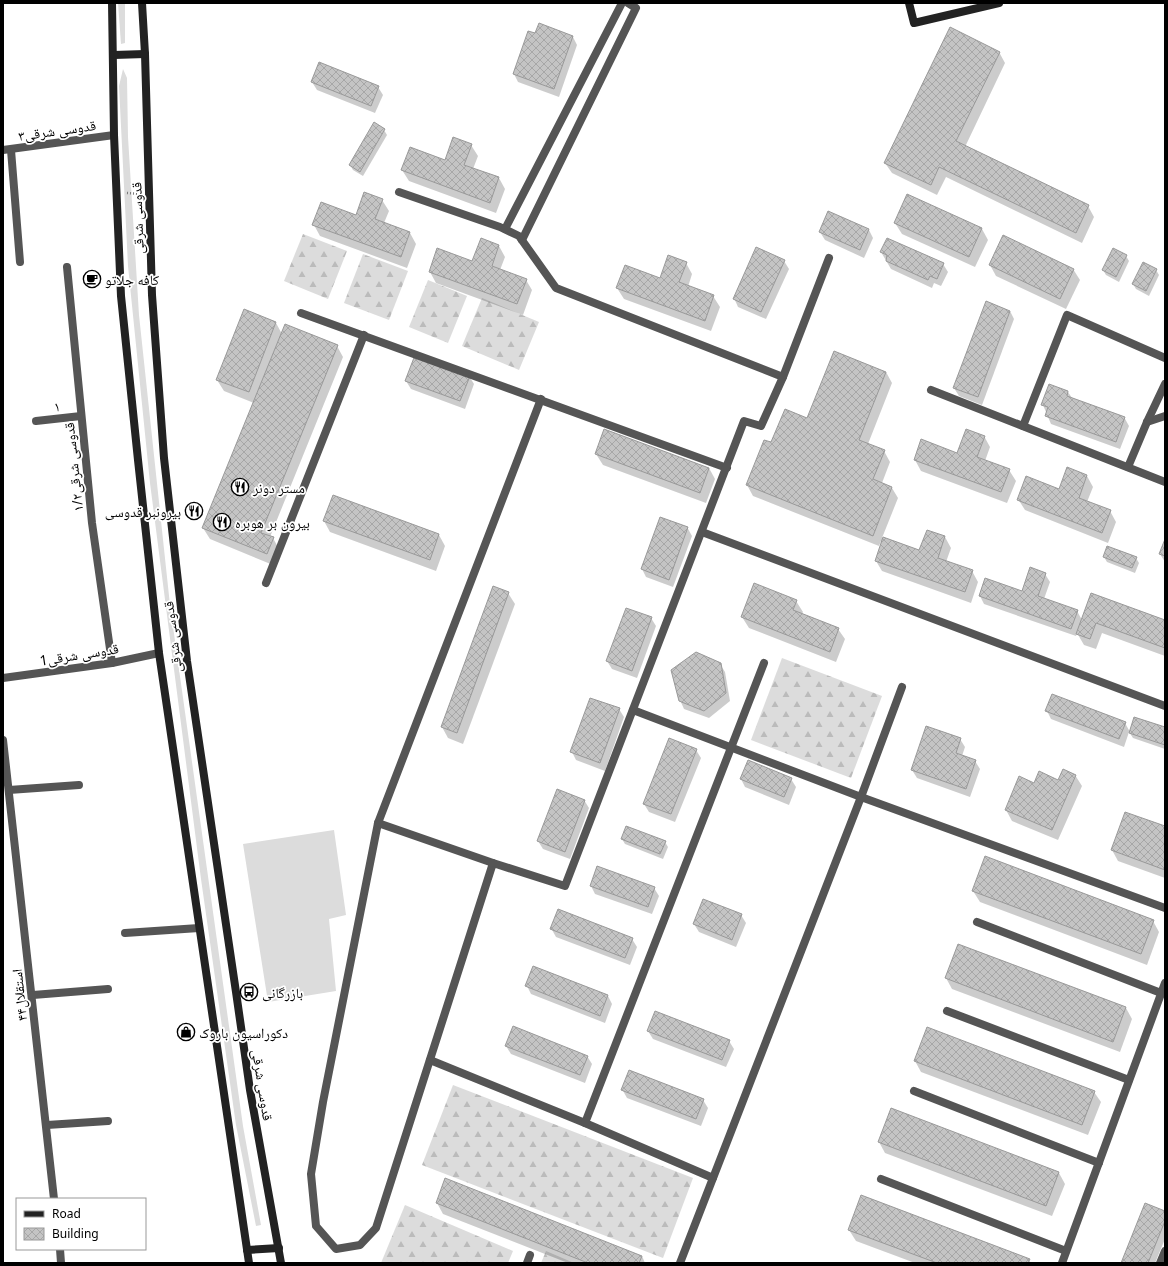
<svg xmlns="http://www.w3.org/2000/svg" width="1168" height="1266" font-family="'Noto Sans','Noto Naskh Arabic',sans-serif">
	<defs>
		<pattern id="forest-firs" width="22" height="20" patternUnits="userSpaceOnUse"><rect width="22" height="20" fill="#dcdcdc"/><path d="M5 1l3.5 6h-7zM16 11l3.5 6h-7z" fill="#bbb"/></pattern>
		<pattern id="building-cross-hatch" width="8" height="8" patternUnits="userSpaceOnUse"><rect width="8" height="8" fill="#c4c4c4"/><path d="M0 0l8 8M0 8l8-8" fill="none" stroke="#a7a7a7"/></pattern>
	</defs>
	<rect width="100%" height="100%" fill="#fff"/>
	<!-- grass -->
	<g fill="#dcdcdc">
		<path d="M118,3H125V43L121,44Z"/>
		<path d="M123,69L127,78L128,137L139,315L170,605L243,1126L261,1225L256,1226L236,1125L201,879L150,483L128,266L119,86Z"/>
		<path d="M334,830L346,915L329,919L336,991L268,1002L243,844Z"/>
	</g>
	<!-- forest -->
	<g fill="url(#forest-firs)">
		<path d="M303,234L347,251L328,299L284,281Z"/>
		<path d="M363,254L408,271L389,320L344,303Z"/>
		<path d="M428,280L467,296L448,343L409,327Z"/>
		<path d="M482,298L539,322L519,370L462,346Z"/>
		<path d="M782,658L882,696L851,778L751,740Z"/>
		<path d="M453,1085L693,1178L663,1258L422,1165Z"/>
		<path d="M405,1205L513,1251L508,1263H381Z"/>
		<path d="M546,1251L574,1263H541Z"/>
	</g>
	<!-- shadow -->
	<g fill="#0003">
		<path d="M536,35L573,37L577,45L559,97L518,82L514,74Z"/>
		<path d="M999,52L1005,63L965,147L1088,206L1094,217L1082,243L946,177L937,195L892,173L885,163Z"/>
		<path d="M312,82L378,87L383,95L375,113L317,90Z"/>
		<path d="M384,130L387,135L363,176L353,170L350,165Z"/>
		<path d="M471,145L478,156L473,169L499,178L505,189L496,213L409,181L402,170L446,161Z"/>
		<path d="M382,200L389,211L384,223L410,233L416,244L407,268L320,236L314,225L357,216Z"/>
		<path d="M895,223L982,229L988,240L975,267L902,234Z"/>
		<path d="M869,230L873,238L864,258L825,240L820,232Z"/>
		<path d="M481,240L499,246L505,257L500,270L526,280L532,290L523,315L436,283L430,272L473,262Z"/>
		<path d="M881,252L943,264L948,272L941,286L934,283L932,288L891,269Z"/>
		<path d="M1126,256L1129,261L1119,282L1106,275L1103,270Z"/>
		<path d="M784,261L789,269L766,319L738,307L734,298Z"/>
		<path d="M686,263L692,274L688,287L713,296L720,307L711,331L624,299L617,288L660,279Z"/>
		<path d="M990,265L1073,269L1080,280L1066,309L996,276Z"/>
		<path d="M1156,270L1159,275L1149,296L1136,289L1133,284Z"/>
		<path d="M1010,311L1014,319L982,405L959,396L954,388Z"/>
		<path d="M276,323L282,334L337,346L343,357L270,537L273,538L279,549L273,565L210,539L203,528L254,403L224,391L217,380Z"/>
		<path d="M886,372L892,383L868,444L884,451L890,462L882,483L892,488L898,498L882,538L920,551L945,537L951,548L946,562L972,571L978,582L971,603L882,571L876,561L883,542L881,541L879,546L753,496L747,485L772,444L808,419Z"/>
		<path d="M469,376L474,384L465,409L411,389L406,381Z"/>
		<path d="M1068,392L1072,398L1124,417L1129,426L1120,449L1051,424L1043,405Z"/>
		<path d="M984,436L990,447L985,461L1009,470L1016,481L1007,503L921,471L915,460L958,454Z"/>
		<path d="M596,454L709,468L715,479L706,503L603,465Z"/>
		<path d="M1087,476L1093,487L1087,502L1110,511L1116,522L1108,543L1025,510L1018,499L1059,490Z"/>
		<path d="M660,518L687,527L692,536L673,587L646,577L642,569Z"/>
		<path d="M324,521L439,535L445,546L436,571L330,532Z"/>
		<path d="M1165,542V562L1160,554Z"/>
		<path d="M1104,557L1136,558L1139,563L1135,573L1107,562Z"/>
		<path d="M1045,574L1050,582L1044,599L1077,611L1082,620L1165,621V656L1102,633L1096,649L1084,645L1077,633L1076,636L984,604L980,596L1022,592Z"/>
		<path d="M508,593L515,604L463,744L448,738L442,727Z"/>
		<path d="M796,601L803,612L802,614L838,629L845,639L836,662L749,628L742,617Z"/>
		<path d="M651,618L656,626L637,678L612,669L607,661Z"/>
		<path d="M720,664L725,672L730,701L709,718L684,709L680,700Z"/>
		<path d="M619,709L624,717L605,771L576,760L572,752Z"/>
		<path d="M1047,711L1125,723L1130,732L1165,728V749L1133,738L1129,732L1124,747L1051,719Z"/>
		<path d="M960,739L965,747L962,756L975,761L980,769L970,797L917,778L912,770Z"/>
		<path d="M696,750L701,758L675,822L649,812L644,804Z"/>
		<path d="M1075,775L1082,786L1058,840L1012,821L1006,810L1035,784L1059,781Z"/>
		<path d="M741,779H791L796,787L789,805L745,787Z"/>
		<path d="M584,800L589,808L570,859L543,849L538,841Z"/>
		<path d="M1165,827V878L1118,861L1112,850Z"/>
		<path d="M622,839L665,842L668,847L663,859L625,844Z"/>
		<path d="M591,886L654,888L659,896L652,914L595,894Z"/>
		<path d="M973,891L1153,921L1159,932L1147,965L980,902Z"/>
		<path d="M741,915L746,923L736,947L699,932L694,924Z"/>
		<path d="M551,928L632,939L637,947L630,965L556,937Z"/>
		<path d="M959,945L1126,1008L1132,1019L1120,1052L952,989L946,978Z"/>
		<path d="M534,968L608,996L612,1004L605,1023L531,994L527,986Z"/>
		<path d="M648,1031L729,1041L734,1049L726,1067L653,1039Z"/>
		<path d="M506,1046L587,1056L592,1064L585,1083L511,1054Z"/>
		<path d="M915,1061L1094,1092L1101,1102L1088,1135L921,1072Z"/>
		<path d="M622,1089L703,1100L708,1108L701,1126L627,1098Z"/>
		<path d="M891,1110L1059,1173L1065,1184L1052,1216L885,1153L879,1142Z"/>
		<path d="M437,1203L642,1256L645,1263H568L443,1214Z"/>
		<path d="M1165,1213V1239L1155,1263H1122Z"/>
		<path d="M849,1230L1029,1260L1031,1263H915L856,1241Z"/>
	</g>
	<!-- building -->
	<g fill="url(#building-cross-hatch)" stroke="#999">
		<path d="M539,23L573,36L554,89L513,74L528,31L535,33Z"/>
		<path d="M950,27L1000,52L956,141L1089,205L1076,233L939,167L931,185L884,163Z"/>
		<path d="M319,62L379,86L371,106L311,82Z"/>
		<path d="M374,122L385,129L360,172L349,165Z"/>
		<path d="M453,137L472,144L464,165L499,177L490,203L401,170L410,147L445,160Z"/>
		<path d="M364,192L383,199L375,219L410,232L401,257L312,225L321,202L356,215Z"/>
		<path d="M907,194L982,228L969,257L894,223Z"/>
		<path d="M828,211L869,229L860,250L819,232Z"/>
		<path d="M1003,235L1074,269L1060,299L989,265Z"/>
		<path d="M481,238L499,245L492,266L527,279L517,304L429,272L437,248L472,261Z"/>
		<path d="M887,238L944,263L937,279L930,276L928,280L886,261L887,255L880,252Z"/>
		<path d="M756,247L785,260L761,312L733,299Z"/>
		<path d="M1113,248L1127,255L1116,277L1102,270Z"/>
		<path d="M668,255L687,262L679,282L714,295L705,321L616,288L625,265L660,278Z"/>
		<path d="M1143,262L1157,269L1146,291L1132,284Z"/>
		<path d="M986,301L1010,311L978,397L953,388Z"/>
		<path d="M244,309L276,322L249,392L216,380Z"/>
		<path d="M285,324L338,345L261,533L274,537L267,554L202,528Z"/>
		<path d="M834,351L886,372L859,440L885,450L873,479L892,487L873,536L746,485L764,440L771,442L785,409L807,418Z"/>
		<path d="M415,355L470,376L460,401L405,381Z"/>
		<path d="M1049,384L1068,391L1067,396L1125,417L1116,442L1045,416L1048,407L1041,405Z"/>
		<path d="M604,429L709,468L700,493L595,454Z"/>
		<path d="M966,429L985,436L977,457L1010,469L1001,492L914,460L921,439L957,453Z"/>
		<path d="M1067,467L1087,475L1079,498L1111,510L1102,533L1017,500L1026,476L1059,489Z"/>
		<path d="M333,495L439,534L430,560L323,521Z"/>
		<path d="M660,517L688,527L669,580L641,569Z"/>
		<path d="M927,530L945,536L938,558L973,570L965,592L875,561L883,537L919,550Z"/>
		<path d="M1165,539V556L1159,554Z"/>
		<path d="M1107,546L1137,557L1132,568L1103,557Z"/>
		<path d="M1030,567L1046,573L1038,596L1078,610L1071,629L979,596L985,578L1022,591Z"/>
		<path d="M754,583L797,600L793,610L839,628L830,652L741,617Z"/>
		<path d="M493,586L509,592L457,733L441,727Z"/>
		<path d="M1091,593L1165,620V648L1096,623L1090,639L1076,634Z"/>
		<path d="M626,608L652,617L632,671L606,661Z"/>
		<path d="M696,652L721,663L726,693L704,711L679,701L671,670Z"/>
		<path d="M1052,694L1126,722L1119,739L1045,711Z"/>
		<path d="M590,698L620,708L600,763L570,752Z"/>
		<path d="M1134,717L1165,727V745L1129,733Z"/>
		<path d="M926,726L961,738L956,753L976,760L966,789L911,770Z"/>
		<path d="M669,738L697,749L671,814L643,804Z"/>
		<path d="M748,760L792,778L784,797L740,779Z"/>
		<path d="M1063,769L1076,775L1052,830L1005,810L1019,776L1034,783L1039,771L1058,780Z"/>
		<path d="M557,789L585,800L565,852L537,841Z"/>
		<path d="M1125,812L1165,826V870L1111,850Z"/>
		<path d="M626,826L666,841L660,854L621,839Z"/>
		<path d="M985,856L1154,920L1141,954L972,891Z"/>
		<path d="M597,866L655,887L648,907L590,886Z"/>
		<path d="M703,899L742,914L732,940L693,924Z"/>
		<path d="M558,909L633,938L625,958L550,929Z"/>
		<path d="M958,944L1126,1007L1113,1042L945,978Z"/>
		<path d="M533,966L608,995L600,1016L525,986Z"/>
		<path d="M655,1011L730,1040L722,1060L647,1031Z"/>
		<path d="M513,1026L588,1056L580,1075L505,1046Z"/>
		<path d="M927,1027L1095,1091L1082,1125L914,1061Z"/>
		<path d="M629,1070L704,1099L696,1119L621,1090Z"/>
		<path d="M891,1108L1059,1172L1046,1206L878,1142Z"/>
		<path d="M445,1178L642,1256L639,1263H588L436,1203Z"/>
		<path d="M861,1195L1030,1259L1028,1263H937L848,1230Z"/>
		<path d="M1145,1203L1165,1211V1221L1148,1263H1121Z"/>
	</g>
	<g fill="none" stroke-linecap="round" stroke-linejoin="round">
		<!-- path -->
		<path stroke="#777" stroke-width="2.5" stroke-dasharray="1 2" stroke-linecap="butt" d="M127,193L140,194"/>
		<!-- lane -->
		<g stroke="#555" stroke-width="8">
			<path d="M399,192L500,227L519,236L556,288L783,377"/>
			<path d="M505,229L622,3"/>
			<path d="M522,240L636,8L628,3"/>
			<path d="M301,313L727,468"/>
			<path d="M931,390L1165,482"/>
			<path d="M1147,422L1165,416"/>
			<path d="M1023,426L1067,315L1165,358"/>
			<path d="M1128,467L1147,422L1165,384"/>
			<path d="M702,532L1165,706"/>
			<path d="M266,583L364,335"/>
			<path d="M633,710L861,797L902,687"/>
			<path d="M378,823L323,1102L311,1174L316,1226L336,1249L360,1245L376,1228L493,863L565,886L744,421L761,426L783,377L829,258"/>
			<path d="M493,863L378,823L541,399"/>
			<path d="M977,922L1161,993"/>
			<path d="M947,1011L1129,1080"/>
			<path d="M430,1060L585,1123"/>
			<path d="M914,1091L1099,1163"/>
			<path d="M47,1125L108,1121"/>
			<path d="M713,1178L585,1123L764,663"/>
			<path d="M881,1179L1066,1251"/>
			<path d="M527,1263L530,1255"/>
			<path d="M680,1263L861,797L1165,908"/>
			<path d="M1062,1263L1165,983"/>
			<path d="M1160,1263L1165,1251"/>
		</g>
		<!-- street -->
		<g stroke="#555" stroke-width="8">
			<path d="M3,150L114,135"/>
			<path d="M11,150L20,262"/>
			<path d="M67,267L92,523L112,663"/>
			<path d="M36,421L81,416"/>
			<path d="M3,678L112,663L159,653"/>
			<path d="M3,740L54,1199"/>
			<path d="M9,790L79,785"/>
			<path d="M125,933L199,928"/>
			<path d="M33,995L108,989"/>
			<path d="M60,1249L61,1263"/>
		</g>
		<!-- secondary -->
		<g stroke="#222" stroke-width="8">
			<path d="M112,3L114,135L121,296L138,460L159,653L249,1263"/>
			<path d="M142,3L145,54L152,295L164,458L187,661L236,992L250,1090L281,1263"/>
			<path d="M909,3L914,23L999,3"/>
			<path d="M114,55L145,54"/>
			<path d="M247,1250L279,1248"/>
		</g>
	</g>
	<!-- icons -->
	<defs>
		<symbol id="cafe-ring" viewBox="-11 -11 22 22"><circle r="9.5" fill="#fff" stroke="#000" stroke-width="1.5"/><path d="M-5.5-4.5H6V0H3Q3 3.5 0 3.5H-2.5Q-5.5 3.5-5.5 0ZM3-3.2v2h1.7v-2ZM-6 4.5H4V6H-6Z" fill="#000"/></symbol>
		<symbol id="restaurant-ring" viewBox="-11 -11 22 22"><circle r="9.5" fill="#fff" stroke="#000" stroke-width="1.5"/><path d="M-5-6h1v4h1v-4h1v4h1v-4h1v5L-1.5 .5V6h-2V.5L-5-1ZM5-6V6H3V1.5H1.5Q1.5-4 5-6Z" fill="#000"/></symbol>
		<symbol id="bus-ring" viewBox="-11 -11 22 22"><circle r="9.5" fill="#fff" stroke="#000" stroke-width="1.5"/><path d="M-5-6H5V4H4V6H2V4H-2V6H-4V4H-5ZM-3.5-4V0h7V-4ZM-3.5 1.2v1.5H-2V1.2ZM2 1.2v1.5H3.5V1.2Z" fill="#000"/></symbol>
		<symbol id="shop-ring" viewBox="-11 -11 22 22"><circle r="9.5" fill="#fff" stroke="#000" stroke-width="1.5"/><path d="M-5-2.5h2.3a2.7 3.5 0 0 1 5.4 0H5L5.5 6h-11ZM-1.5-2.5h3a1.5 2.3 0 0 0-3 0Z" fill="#000"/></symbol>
	</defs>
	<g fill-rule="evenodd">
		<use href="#cafe-ring" x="82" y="269" width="20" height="20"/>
		<use href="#restaurant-ring" x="230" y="477" width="20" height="20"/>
		<use href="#restaurant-ring" x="184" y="501" width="20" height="20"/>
		<use href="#restaurant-ring" x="212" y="512" width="20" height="20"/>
		<use href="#bus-ring" x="239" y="982" width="20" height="20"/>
		<use href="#shop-ring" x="176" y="1022" width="20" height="20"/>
	</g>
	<g text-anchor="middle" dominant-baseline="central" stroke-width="3.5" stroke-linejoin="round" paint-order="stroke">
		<!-- street labels -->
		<g font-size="14" fill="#000" stroke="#fff">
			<text transform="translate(57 130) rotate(-8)">قدوسی شرقی۳</text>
			<text transform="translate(137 218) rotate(-92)">قدوسی شرقی</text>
			<text transform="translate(57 406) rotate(-7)">۱</text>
			<text transform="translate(73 467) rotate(-96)">قدوسی شرقی۱/۲</text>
			<text transform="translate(172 637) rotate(-97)">قدوسی شرقی</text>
			<text transform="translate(79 654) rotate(-9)">1قدوسی شرقی</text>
			<text transform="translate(19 995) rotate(-96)">استقلال۴۴</text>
			<text transform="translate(263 1085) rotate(81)">قدوسی شرقی</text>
		</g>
		<!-- poi labels -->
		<g font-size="14" fill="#000" stroke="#fff" text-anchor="start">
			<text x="105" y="279">کافه جلاتو</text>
			<text x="253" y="487">مستر دونر</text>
			<text x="181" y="511" text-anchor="end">بیرونبر قدوسی</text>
			<text x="235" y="522">بیرون بر هوبره</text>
			<text x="262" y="992">بازرگانی</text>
			<text x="199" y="1032">دکوراسیون باروک</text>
		</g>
	</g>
	<!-- border -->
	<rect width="1168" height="1266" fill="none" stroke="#000000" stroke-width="8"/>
	<!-- legend -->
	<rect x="16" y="1198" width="130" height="52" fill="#ffffff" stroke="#999999"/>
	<rect x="24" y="1211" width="20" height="6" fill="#222222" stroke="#999999"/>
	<text x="52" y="1218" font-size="12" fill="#000000">Road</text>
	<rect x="24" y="1228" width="20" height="12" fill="url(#building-cross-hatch)" stroke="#999999"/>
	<text x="52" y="1238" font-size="12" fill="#000000">Building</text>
</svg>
